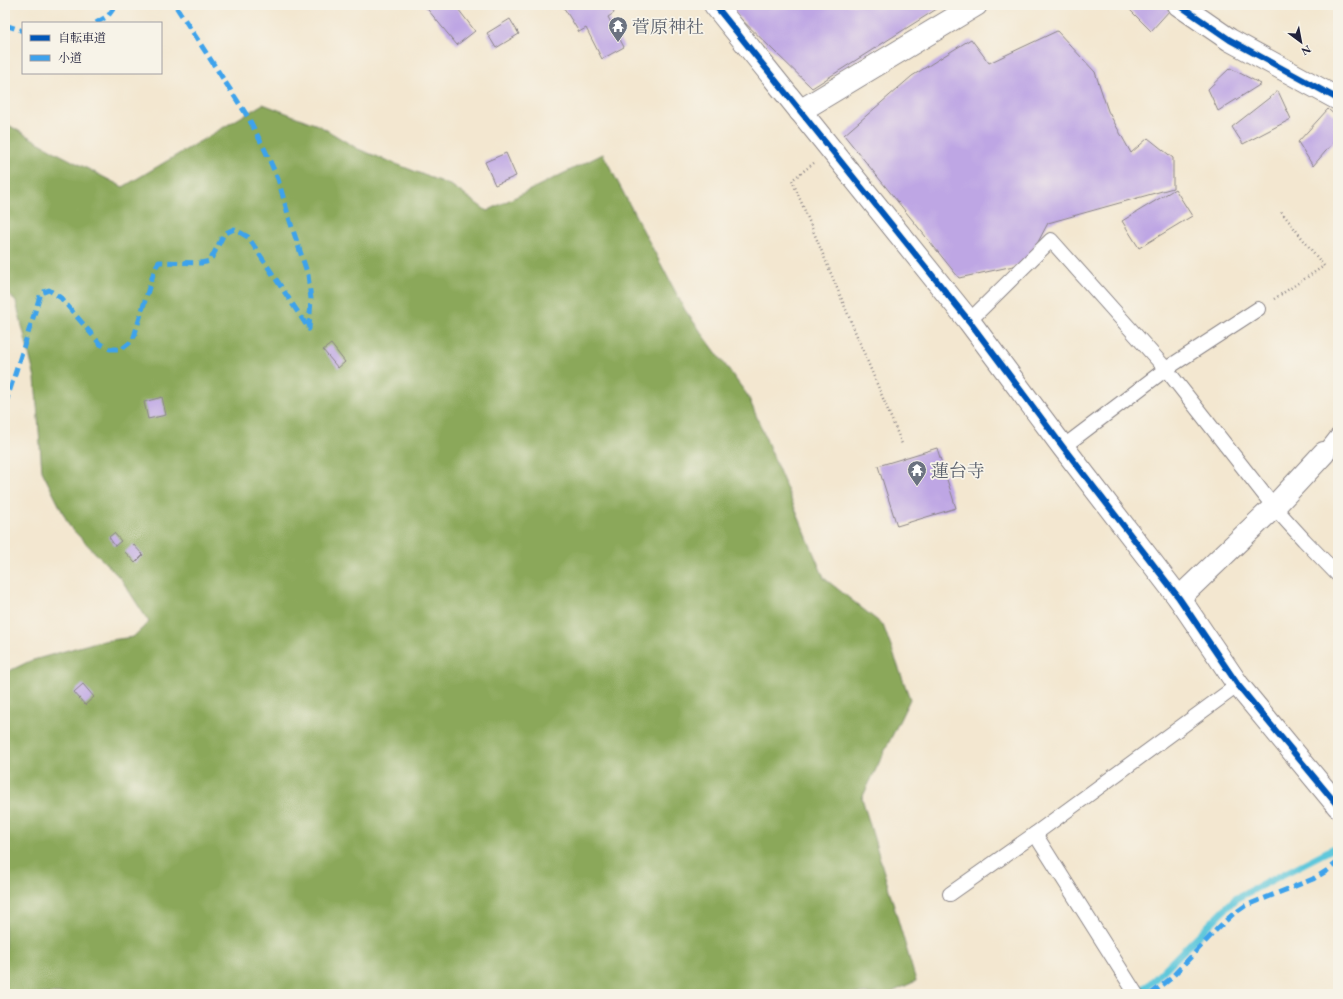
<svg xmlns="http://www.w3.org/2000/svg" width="1343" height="999" font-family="'EB Garamond','Noto Serif JP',serif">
	<rect width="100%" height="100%" fill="#f7f3e8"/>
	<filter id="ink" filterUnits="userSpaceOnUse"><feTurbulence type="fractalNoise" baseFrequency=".025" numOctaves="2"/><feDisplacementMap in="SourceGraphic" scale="8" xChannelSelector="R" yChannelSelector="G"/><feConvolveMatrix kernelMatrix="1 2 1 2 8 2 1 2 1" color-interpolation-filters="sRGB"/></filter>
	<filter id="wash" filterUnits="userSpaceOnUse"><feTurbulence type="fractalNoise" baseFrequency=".012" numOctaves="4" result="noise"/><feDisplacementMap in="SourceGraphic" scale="16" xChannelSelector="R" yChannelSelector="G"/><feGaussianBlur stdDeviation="0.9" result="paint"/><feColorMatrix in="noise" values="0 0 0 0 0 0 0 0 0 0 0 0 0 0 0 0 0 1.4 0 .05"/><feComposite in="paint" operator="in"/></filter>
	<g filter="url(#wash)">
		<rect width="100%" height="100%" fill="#f3e7d0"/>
		<!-- forest -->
		<path fill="#8ba85a" stroke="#56654a" d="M263,104L320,126L358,149L452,186L487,211L603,154L685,310L748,396L824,578L883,625L910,699L862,798L916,981L888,994H5V673L30,661L96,642L133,637L149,622L121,579L70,527L42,471L35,378L16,302L5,289V123L57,153L123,187Z"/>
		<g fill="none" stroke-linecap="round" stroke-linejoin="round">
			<!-- stream -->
			<path stroke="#5fc8db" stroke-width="7" d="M1135,994L1149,985L1235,899L1338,846"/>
		</g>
		<g id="blocks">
			<!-- building -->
			<g fill="#bea6e4">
				<path d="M424,5H455L475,31L457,45Z"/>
				<path d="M572,5H611L614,13L608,17L624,47L602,59L586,28L579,32L564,8Z"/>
				<path d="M729,5H943L812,88L737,15Z"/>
				<path d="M1125,5H1161L1170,10L1151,31Z"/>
				<path d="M510,19L519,34L496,48L487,33Z"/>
				<path d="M1057,31L1095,72L1108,111L1131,153L1148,138L1173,158V188L1048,223L1027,263L959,278L844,135L912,76L971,39L989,63Z"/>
				<path d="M1230,68L1261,84L1218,111L1208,89Z"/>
				<path d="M1278,91L1291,119L1243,144L1232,127Z"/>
				<path d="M1328,109L1338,118V137L1313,166L1298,142Z"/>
				<path d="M506,153L516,176L495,185L485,162Z"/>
				<path d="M1175,189L1192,216L1139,248L1122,221Z"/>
				<path d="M331,344L345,362L338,368L323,350Z"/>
				<path d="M162,397L166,415L148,419L144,402Z"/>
				<path d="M937,448L956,508L897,526L878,466Z"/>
				<path d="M114,533L121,541L115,546L109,537Z"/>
				<path d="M133,544L143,555L135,563L125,552Z"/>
				<path d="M83,684L94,697L85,705L74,692Z"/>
			</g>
		</g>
	</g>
	<g filter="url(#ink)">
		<use href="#blocks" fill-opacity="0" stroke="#8a8486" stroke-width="1"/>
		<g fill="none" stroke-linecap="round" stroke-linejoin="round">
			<defs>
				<g id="lane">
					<path d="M969,321L1051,240L1166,369L1274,507L1304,540L1338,575"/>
					<path d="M1063,447L1166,369L1258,309"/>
					<path d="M1324,453L1338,435"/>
					<path d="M1035,834L1136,994"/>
					<path d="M950,894L1035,834L1238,685"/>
				</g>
				<g id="street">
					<path d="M715,5L969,321L1063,447L1179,598L1238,685L1338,806"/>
					<path d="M1179,5L1230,40L1338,99"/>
					<path d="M800,111L976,5"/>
					<path d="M1179,598L1274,507L1324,453"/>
				</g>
			</defs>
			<!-- lane casing -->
			<use href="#lane" stroke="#8a8486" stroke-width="16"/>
			<!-- street casing -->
			<use href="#street" stroke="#8a8486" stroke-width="24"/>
			<!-- path -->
			<g stroke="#8a8486" stroke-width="2.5" stroke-dasharray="1 3" stroke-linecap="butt">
				<path d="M814,163L792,180L902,444"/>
				<path d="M1274,299L1324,266L1280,210"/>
			</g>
			<!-- lane -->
			<use href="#lane" stroke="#fff" stroke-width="14"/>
			<!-- street -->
			<use href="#street" stroke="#fff" stroke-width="22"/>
			<!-- quiet -->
			<g stroke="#3ea2ec" stroke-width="5" stroke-dasharray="10 5" stroke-linecap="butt">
				<path d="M96,23L108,16L116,5"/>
				<path d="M5,25L23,31"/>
				<path d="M5,405L41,293L49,290L61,298L100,344L110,349H122L133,340L155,268L159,262L201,263L210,261L224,234L234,229L248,237L309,329L311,299L308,275L290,221L278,179L265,150L248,117L175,5"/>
				<path d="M1151,994L1170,979L1218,928L1232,915L1245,906L1313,879L1328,870L1338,862"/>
			</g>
			<defs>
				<g id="cycleway">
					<path d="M715,5L969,321L1063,447L1179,598L1238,685L1338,806"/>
					<path d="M1179,5L1230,40L1338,99"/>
				</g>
			</defs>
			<!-- cycleway casing -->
			<use href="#cycleway" stroke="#f7f3e8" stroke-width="8"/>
			<!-- cycleway -->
			<use href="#cycleway" stroke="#0057b8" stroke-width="6"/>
		</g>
	</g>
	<!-- icons -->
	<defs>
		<symbol id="temple-pin" viewBox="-11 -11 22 30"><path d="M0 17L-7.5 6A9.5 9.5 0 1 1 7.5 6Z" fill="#6b7280" stroke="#f7f3e8"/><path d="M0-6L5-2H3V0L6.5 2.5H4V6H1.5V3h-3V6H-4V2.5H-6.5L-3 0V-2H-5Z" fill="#fff"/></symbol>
	</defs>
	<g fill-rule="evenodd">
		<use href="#temple-pin" x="607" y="15" width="22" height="30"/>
		<use href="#temple-pin" x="906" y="459" width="22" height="30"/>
	</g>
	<g text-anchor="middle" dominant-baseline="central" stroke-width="3.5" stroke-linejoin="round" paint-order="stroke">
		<!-- worship labels -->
		<g font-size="18" fill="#5b616d" stroke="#f7f3e8" text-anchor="start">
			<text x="632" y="26">菅原神社</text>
			<text x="931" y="470">蓮台寺</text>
		</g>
	</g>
	<!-- margin -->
	<rect width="1343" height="999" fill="none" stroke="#f7f3e8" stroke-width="20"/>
	<!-- legend -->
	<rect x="22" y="22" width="140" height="52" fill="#f7f3e8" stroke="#a29fa3"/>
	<rect x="30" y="35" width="20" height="6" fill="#0057b8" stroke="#a29fa3"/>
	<text x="58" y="42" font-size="12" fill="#22223b">自転車道</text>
	<rect x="30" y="55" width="20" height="6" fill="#3ea2ec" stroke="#a29fa3"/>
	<text x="58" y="62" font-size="12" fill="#22223b">小道</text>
	<!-- north arrow -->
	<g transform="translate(1301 42) rotate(148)" stroke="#f7f3e8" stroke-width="3" paint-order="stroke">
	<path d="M0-3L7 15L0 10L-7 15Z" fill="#22223b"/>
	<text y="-6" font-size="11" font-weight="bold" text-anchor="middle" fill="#22223b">N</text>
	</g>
</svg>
